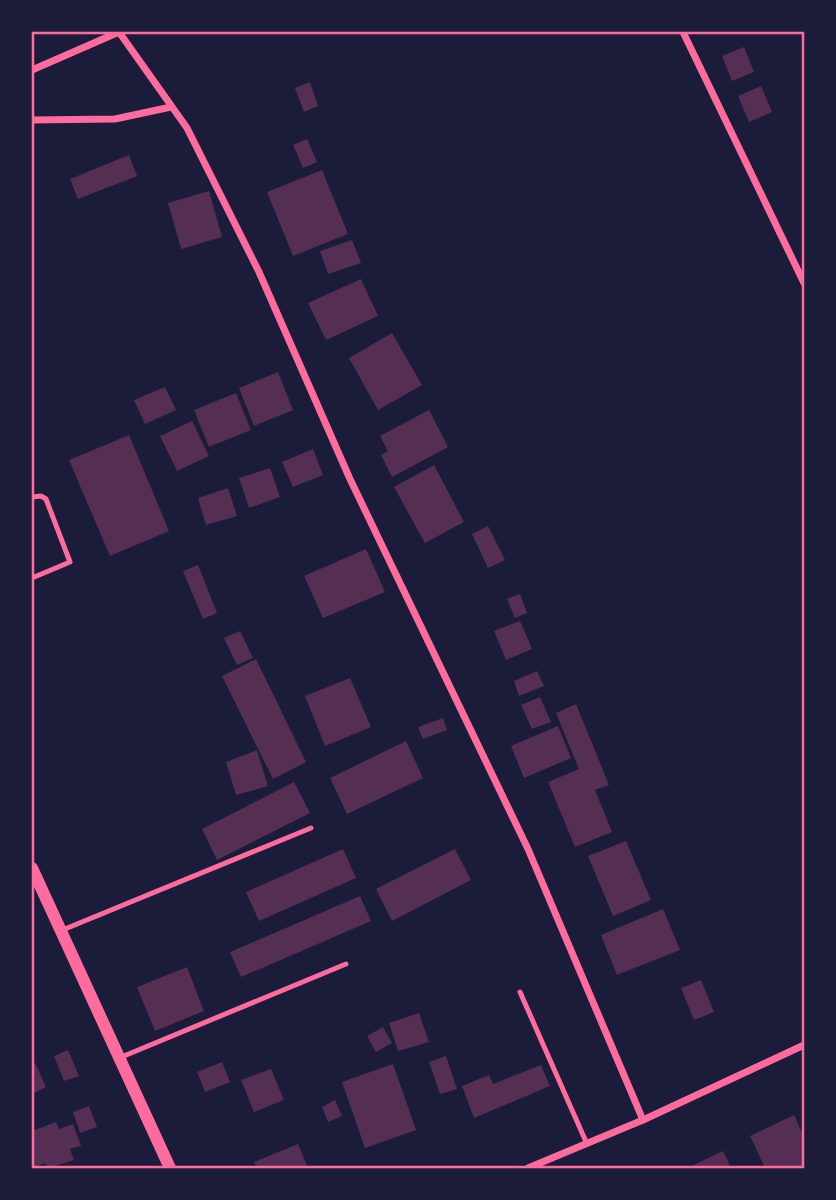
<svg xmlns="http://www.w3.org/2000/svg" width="836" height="1200" font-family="'Noto Sans',sans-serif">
	<rect width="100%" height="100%" fill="#1b1b3a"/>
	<!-- building -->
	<g fill="#542f53">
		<path d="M744,47L754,72L732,81L722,56Z"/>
		<path d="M310,82L318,106L304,112L295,88Z"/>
		<path d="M761,86L772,112L749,122L738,96Z"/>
		<path d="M307,139L317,162L303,168L293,145Z"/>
		<path d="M129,155L137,176L78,199L70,179Z"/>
		<path d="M322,170L348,234L293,256L267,192Z"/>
		<path d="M209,191L222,237L181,249L168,203Z"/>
		<path d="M352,240L361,263L328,274L320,251Z"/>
		<path d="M361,279L378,316L326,340L308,303Z"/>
		<path d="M392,333L422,385L378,410L349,358Z"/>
		<path d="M278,372L293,410L254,426L239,388Z"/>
		<path d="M165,387L176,410L145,424L134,400Z"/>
		<path d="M236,393L251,430L209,447L194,410Z"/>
		<path d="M429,410L448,447L392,477L381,455L388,451L380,436Z"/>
		<path d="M192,421L209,456L177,471L160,436Z"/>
		<path d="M129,435L169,531L110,556L69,460Z"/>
		<path d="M313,449L323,475L293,487L282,462Z"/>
		<path d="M434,465L464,522L425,543L394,487Z"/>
		<path d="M270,468L280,497L249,508L239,478Z"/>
		<path d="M228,488L237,516L206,525L198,498Z"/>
		<path d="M488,526L505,560L488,568L472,534Z"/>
		<path d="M366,549L385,592L323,618L304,576Z"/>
		<path d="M198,565L217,613L203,619L183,571Z"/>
		<path d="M520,594L527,613L515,618L507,599Z"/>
		<path d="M520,621L532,649L506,660L494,631Z"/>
		<path d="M240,631L253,658L237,665L224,638Z"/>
		<path d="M256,659L306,762L273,779L222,676Z"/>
		<path d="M537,671L544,686L519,696L514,681Z"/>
		<path d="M350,678L371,727L325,746L305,696Z"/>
		<path d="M540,697L551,722L532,729L521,705Z"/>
		<path d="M576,704L609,785L595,790L612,832L575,847L548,782L579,769L556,713Z"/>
		<path d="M443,718L447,730L423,739L418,727Z"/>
		<path d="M558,726L571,758L524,778L511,746Z"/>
		<path d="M406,741L423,778L347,814L330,778Z"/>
		<path d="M257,750L268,786L236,795L226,762Z"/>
		<path d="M294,782L310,813L217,860L202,829Z"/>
		<path d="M626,841L651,900L613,916L588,856Z"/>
		<path d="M343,849L356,878L259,921L246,892Z"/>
		<path d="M455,849L471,880L392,921L376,889Z"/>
		<path d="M360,896L371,921L241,977L230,952Z"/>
		<path d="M663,909L680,950L617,975L601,935Z"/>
		<path d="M187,967L204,1011L155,1031L137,987Z"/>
		<path d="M701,980L714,1012L694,1020L681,988Z"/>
		<path d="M419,1013L429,1042L398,1051L389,1023Z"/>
		<path d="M383,1027L392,1043L376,1052L367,1036Z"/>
		<path d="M68,1050L79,1076L64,1081L54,1056Z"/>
		<path d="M446,1056L457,1089L440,1094L429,1062Z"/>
		<path d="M222,1062L230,1082L205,1092L197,1072Z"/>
		<path d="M35,1063L46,1087L32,1094V1064Z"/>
		<path d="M393,1064L416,1130L365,1148L342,1082Z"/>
		<path d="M541,1065L550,1086L474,1118L462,1086L489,1075L493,1084Z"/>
		<path d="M271,1069L284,1100L254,1112L241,1080Z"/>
		<path d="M335,1100L342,1116L328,1122L322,1107Z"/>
		<path d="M89,1106L97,1127L80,1133L73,1112Z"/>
		<path d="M794,1115L804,1137V1168H765L750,1136Z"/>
		<path d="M56,1122L59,1129L73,1124L81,1146L70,1149L74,1160L49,1168L45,1163L32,1168V1131Z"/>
		<path d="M298,1144L308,1168H257L254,1162Z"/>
		<path d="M723,1151L731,1168H687Z"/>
	</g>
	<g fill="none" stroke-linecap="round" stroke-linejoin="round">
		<!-- service -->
		<g stroke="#ff6b9d" stroke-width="5">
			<path d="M32,497L41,496L46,499L70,562L32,578"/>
			<path d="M60,931L311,828"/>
			<path d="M520,992L587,1144"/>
			<path d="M119,1058L346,964"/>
		</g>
		<!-- minor -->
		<g stroke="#ff6b9d" stroke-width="7">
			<path d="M683,32L804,283"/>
			<path d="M32,70L119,32L187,128L259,272L350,479L528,849L643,1120"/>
			<path d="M32,120L115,119L171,107"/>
			<path d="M528,1168L643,1120L804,1045"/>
		</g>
		<!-- tertiary -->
		<path stroke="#ff6b9d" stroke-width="12" d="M32,868L170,1168"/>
	</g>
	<!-- border -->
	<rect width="836" height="1200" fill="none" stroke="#1b1b3a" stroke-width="66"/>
	<rect x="33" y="33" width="770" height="1134" fill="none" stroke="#ff6b9d" stroke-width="2.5"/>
</svg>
